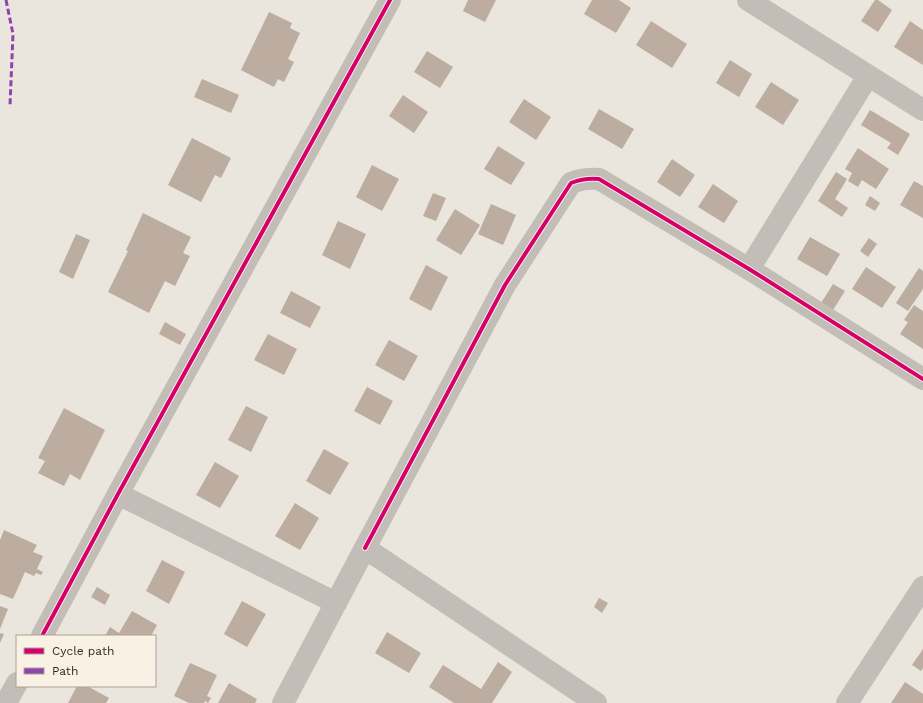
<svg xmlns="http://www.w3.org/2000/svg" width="923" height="703" font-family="'Work Sans',sans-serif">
	<rect width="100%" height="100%" fill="#eae6dd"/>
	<!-- building -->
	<g fill="#bdaca0">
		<path d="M468,0H496L485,22L463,11Z"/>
		<path d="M592,0H619L631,8L616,33L584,14Z"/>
		<path d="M875,0H878L892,10L878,32L861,21Z"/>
		<path d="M269,12L292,23L290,28L300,33L288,59L294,62L284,82L278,79L274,87L241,70Z"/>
		<path d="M651,21L687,44L672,68L636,45Z"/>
		<path d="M910,21L923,30V65L894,47Z"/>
		<path d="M427,51L453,67L440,88L414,72Z"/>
		<path d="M730,60L752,74L739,97L716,83Z"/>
		<path d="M202,79L239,95L231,113L194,97Z"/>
		<path d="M771,82L799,100L783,125L755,107Z"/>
		<path d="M403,95L428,112L414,133L389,116Z"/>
		<path d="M524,99L551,117L536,140L509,122Z"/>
		<path d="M599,109L634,129L622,149L588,129Z"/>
		<path d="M870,110L910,134L898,155L887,148L891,143L861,125Z"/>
		<path d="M192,138L231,158L221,178L215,175L201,202L168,185Z"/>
		<path d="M498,146L525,163L511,185L484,169Z"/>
		<path d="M858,148L889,169L876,189L862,180L858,187L848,181L852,173L845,169Z"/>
		<path d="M672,159L695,175L680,197L657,182Z"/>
		<path d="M372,165L399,179L382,211L356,197Z"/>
		<path d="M836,172L847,179L835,199L848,208L842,217L818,201Z"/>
		<path d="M914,181L923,186V218L900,205Z"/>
		<path d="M713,184L738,201L724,223L698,207Z"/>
		<path d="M433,193L446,198L436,221L423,216Z"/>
		<path d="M870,196L880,203L875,211L865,205Z"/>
		<path d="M491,204L516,215L503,245L478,234Z"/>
		<path d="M455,209L480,225L461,255L436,240Z"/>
		<path d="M143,213L191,237L183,253L190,256L175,286L165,281L149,313L108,292L128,251L126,250Z"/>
		<path d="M338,221L366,234L350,269L322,255Z"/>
		<path d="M76,234L90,240L73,279L59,272Z"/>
		<path d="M810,237L840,254L827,276L797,259Z"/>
		<path d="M869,238L877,244L868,257L860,251Z"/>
		<path d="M426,265L448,277L431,311L409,299Z"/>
		<path d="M866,267L896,287L882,308L852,289Z"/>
		<path d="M919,268L923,271V289L908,311L896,303Z"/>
		<path d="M833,284L845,291L833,310L821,303Z"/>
		<path d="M291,291L321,307L310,328L280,313Z"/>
		<path d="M914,305L923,311V349L900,334L908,322L904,320Z"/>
		<path d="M165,322L186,334L180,345L159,334Z"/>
		<path d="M268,334L297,349L284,375L254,360Z"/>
		<path d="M389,340L418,356L404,381L375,365Z"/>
		<path d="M367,387L393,401L380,425L354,411Z"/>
		<path d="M246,406L268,417L251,452L228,440Z"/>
		<path d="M64,408L105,430L80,480L70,474L64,486L38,473L45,461L38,458Z"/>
		<path d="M324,449L349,463L330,495L306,481Z"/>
		<path d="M215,462L239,476L220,508L196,495Z"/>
		<path d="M295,503L319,518L300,550L275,536Z"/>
		<path d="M4,530L37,545L33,552L43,556L37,569L43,572L41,575L36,573L34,576L25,572L13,599L0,594V540Z"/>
		<path d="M162,560L185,572L169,604L146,591Z"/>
		<path d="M97,587L110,595L105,605L91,597Z"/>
		<path d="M599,598L608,603L602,613L594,607Z"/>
		<path d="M242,601L266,614L247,647L224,634Z"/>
		<path d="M0,606L8,609L0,629Z"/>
		<path d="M132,611L157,625L151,636H105L110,627L119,633Z"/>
		<path d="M387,632L421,653L409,673L375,653Z"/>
		<path d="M0,633L4,634L0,643Z"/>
		<path d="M923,649V668L921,671L912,665Z"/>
		<path d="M498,662L512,672L492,703H454L429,687L443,665L481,689Z"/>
		<path d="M190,663L217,675L207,696L211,698L208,703L205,701L204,703H189L174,696Z"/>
		<path d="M905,682L923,694V703H891Z"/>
		<path d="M229,683L257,699L255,703H218Z"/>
		<path d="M77,686H87L109,698L106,703H68Z"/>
	</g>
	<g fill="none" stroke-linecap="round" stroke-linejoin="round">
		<!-- minor -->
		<g stroke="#c2bdb7" stroke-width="22">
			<path d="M748,0L923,110"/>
			<path d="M749,269L868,76"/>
			<path d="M118,494L336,603"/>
			<path d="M365,548L505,285L571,183C581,179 588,178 599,179L749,269L923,379"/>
			<path d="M42,636L118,494L390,0"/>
			<path d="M6,703L17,683"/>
			<path d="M283,703L365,548L596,703"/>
			<path d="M847,703L923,587"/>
		</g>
		<!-- quiet -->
		<path stroke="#8e44ad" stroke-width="3" stroke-dasharray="6 3" stroke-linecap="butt" d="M6,0L13,34L10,105"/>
		<defs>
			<g id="cycleway">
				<path d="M365,548L505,285L571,183C581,179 588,178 599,179L749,269L923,379"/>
				<path d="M42,636L118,494L390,0"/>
			</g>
		</defs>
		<!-- cycleway casing -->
		<use href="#cycleway" stroke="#f8f1e4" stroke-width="6"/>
		<!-- cycleway -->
		<use href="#cycleway" stroke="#d6006c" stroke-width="4"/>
	</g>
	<!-- legend -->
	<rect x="16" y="635" width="140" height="52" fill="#f8f1e4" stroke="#a9a298"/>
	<rect x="24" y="648" width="20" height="6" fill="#d6006c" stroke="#a9a298"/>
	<text x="52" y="655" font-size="12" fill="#332b26">Cycle path</text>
	<rect x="24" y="668" width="20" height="6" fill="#8e44ad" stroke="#a9a298"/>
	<text x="52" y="675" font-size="12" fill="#332b26">Path</text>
</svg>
